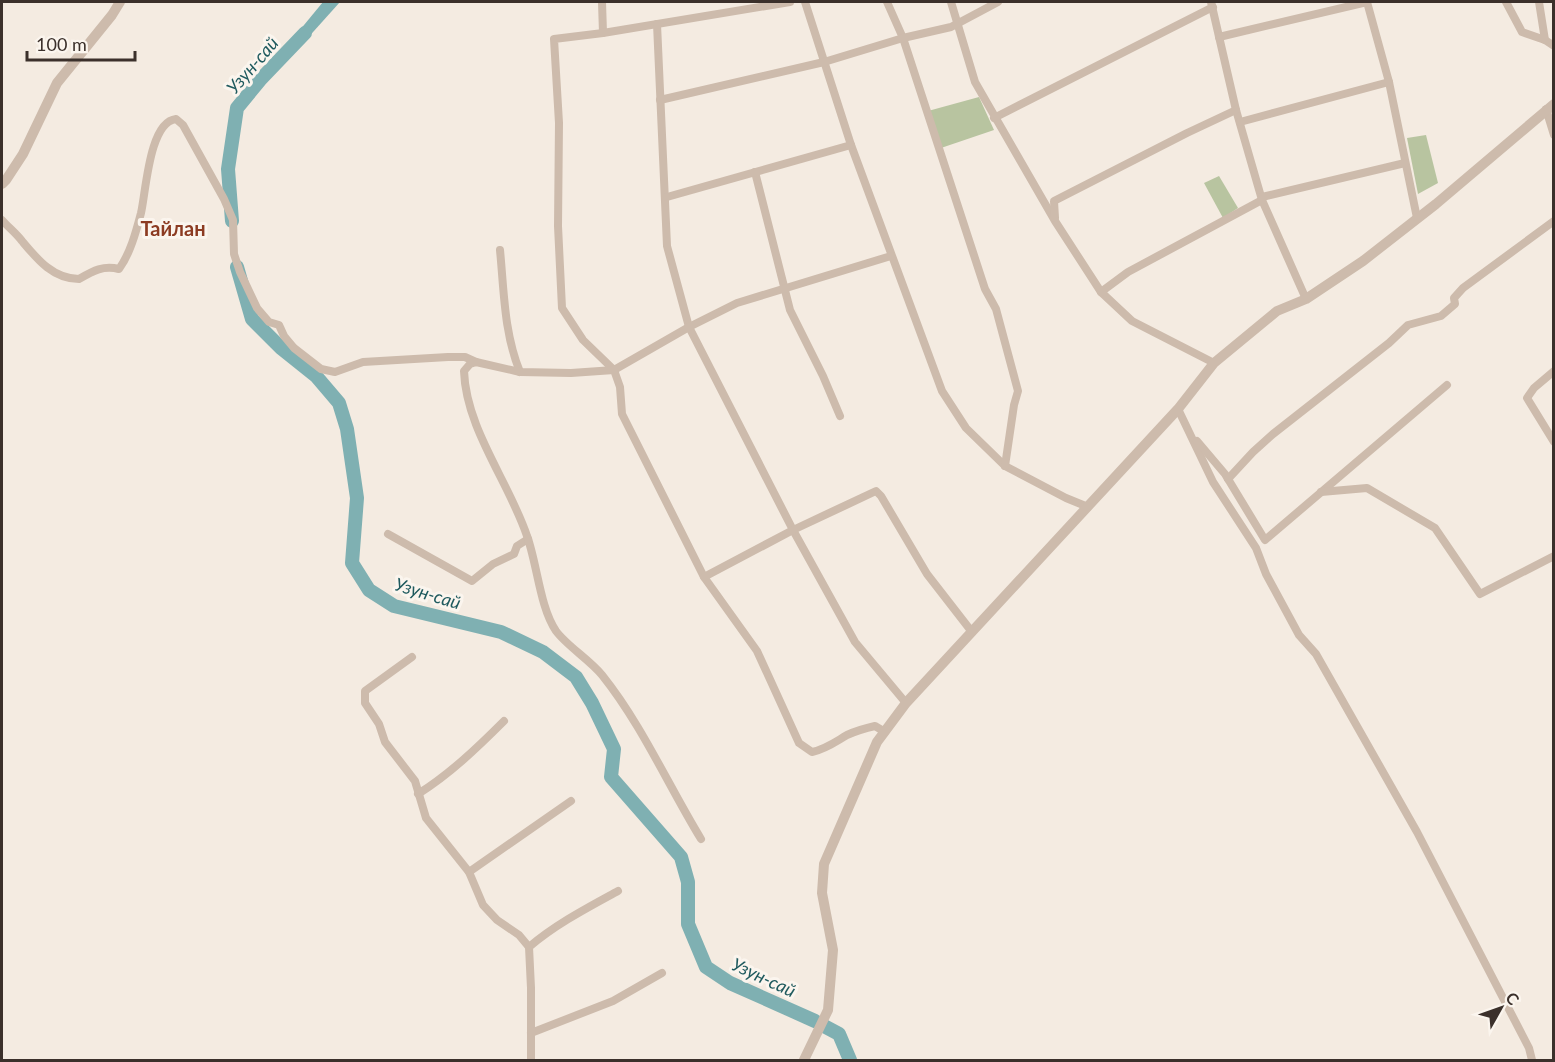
<svg xmlns="http://www.w3.org/2000/svg" width="1555" height="1062" font-family="Lato,sans-serif">
	<rect width="100%" height="100%" fill="#f4ebe1"/>
	<!-- green -->
	<g fill="#b8c4a0">
		<path d="M979,97L994,130L941,148L928,111Z"/>
		<path d="M1426,135L1438,183L1418,194L1407,138Z"/>
		<path d="M1219,176L1238,208L1223,218L1204,183Z"/>
	</g>
	<!-- water -->
	<path fill="#7fb0b2" d="M323,2H340L296,51L290,42Z"/>
	<g fill="none" stroke-linecap="round" stroke-linejoin="round">
		<!-- river -->
		<g stroke="#7fb0b2" stroke-width="14">
			<path d="M232,221L228,169L237,108L260,80L305,33"/>
			<path d="M237,267L252,319L281,348L316,376L339,403L347,429L357,498L352,563L369,590L394,606L501,632L543,652L576,677L592,703L614,749L611,777L681,857L688,882V924L706,967L730,983L815,1021"/>
			<path d="M824,1026L839,1034L850,1060"/>
		</g>
		<!-- minor -->
		<g stroke="#cdbbac" stroke-width="8">
			<path d="M602,2L603,33"/>
			<path d="M790,2L603,33L554,39L559,123L558,226L562,308L583,340L614,370L620,387L622,414L704,577L757,651L799,743L812,752C826,749 835,742 847,735C856,731 866,728 875,726L885,732"/>
			<path d="M805,2L851,145L942,391L966,428L1005,466L1066,498L1088,507"/>
			<path d="M887,2L903,38L985,289L996,309L1018,391L1014,405L1005,466"/>
			<path d="M951,2L975,82L1055,221L1101,292L1132,321L1214,363"/>
			<path d="M1211,2L1236,110L1262,200L1306,299"/>
			<path d="M1367,2L1389,82L1417,218"/>
			<path d="M1506,2L1522,32L1545,40L1554,46"/>
			<path d="M1539,2L1545,40"/>
			<path d="M657,24L667,246L689,327L793,530L855,642L906,703"/>
			<path d="M1219,37L1367,2"/>
			<path d="M660,100L824,62L903,38L951,27L998,2"/>
			<path d="M1546,109L1554,135"/>
			<path d="M994,118L1213,7"/>
			<path d="M1240,122L1389,82"/>
			<path d="M755,172L790,310L823,376L840,416"/>
			<path d="M667,197L851,145"/>
			<path d="M1262,197L1405,163"/>
			<path d="M1055,218L1054,201L1187,133L1236,110"/>
			<path d="M2,220C8,227 16,233 22,241C37,259 53,279 79,279C93,271 103,265 119,269C130,254 136,232 141,213C146,192 149,122 176,119L183,125L224,199L233,220L234,254L240,272L257,308L269,322L279,325L284,336L294,348L321,369L335,372L363,362L448,357H465L476,362"/>
			<path d="M500,250C504,291 504,333 520,372"/>
			<path d="M1101,292L1128,272L1262,200"/>
			<path d="M1554,371L1534,388L1527,398L1554,442"/>
			<path d="M1178,409L1213,482L1256,548L1266,574L1299,635L1316,654L1417,832L1529,1048L1532,1060"/>
			<path d="M1197,441L1225,474L1265,540L1447,385"/>
			<path d="M1228,479L1253,452L1273,434L1389,343L1408,325L1441,316L1455,304L1454,298L1463,288L1554,221"/>
			<path d="M1321,492L1367,488L1435,528L1480,594L1554,556"/>
			<path d="M388,534L472,581L493,564L514,554L517,546L528,539"/>
			<path d="M704,577L793,530L876,491L881,496L927,574L972,632"/>
			<path d="M412,657L365,691V703L379,724L385,742L415,781L426,818L469,872L483,905L497,920L519,935L529,947L531,988V1060"/>
			<path d="M418,794C450,774 478,747 504,721"/>
			<path d="M701,839C668,785 642,725 602,675C590,660 567,646 556,631C540,608 537,563 527,536C509,482 466,429 464,371L470,364L476,362L520,372L571,373L614,370L689,327L737,303L891,256"/>
			<path d="M469,872L571,801"/>
			<path d="M529,947C556,924 587,908 618,891"/>
			<path d="M531,1033L613,1001L662,973"/>
		</g>
		<!-- tertiary -->
		<g stroke="#cdbbac" stroke-width="10">
			<path d="M2,184L6,180L23,154L57,83L112,15L120,2"/>
			<path d="M804,1060L828,1010L833,950L822,893L824,864L877,742L906,703L1178,409L1214,363L1277,311L1306,299L1363,261L1436,204L1554,104"/>
		</g>
	</g>
	<g text-anchor="middle" dominant-baseline="central" stroke-width="6" stroke-linejoin="round" paint-order="stroke">
		<!-- water labels -->
		<g font-size="18" font-style="italic" fill="#1f5a5e" stroke="#fbf5ee">
			<text transform="translate(252 65) rotate(-49)">Узун-сай</text>
			<text transform="translate(428 593) rotate(17)">Узун-сай</text>
			<text transform="translate(764 977) rotate(25)">Узун-сай</text>
		</g>
		<!-- quarter labels -->
		<g font-size="20" font-weight="bold" fill="#8c3b22" stroke="#fbf5ee">
			<text x="173" y="228">Тайлан</text>
		</g>
	</g>
	<!-- border -->
	<rect width="1555" height="1062" fill="none" stroke="#3b302b" stroke-width="6"/>
	<!-- north arrow -->
	<g transform="translate(1501 1008) rotate(50)" stroke="#fbf5ee" stroke-width="4.5" paint-order="stroke">
	<path d="M0-4.5L10 22L0 15L-10 22Z" fill="#3b302b"/>
	<text y="-9" font-size="16" font-weight="bold" text-anchor="middle" fill="#3b302b">С</text>
	</g>
	<!-- scale -->
	<path d="M27 51v9h108v-9" fill="none" stroke="#3b302b" stroke-width="3"/>
	<text x="36" y="51" font-size="18" fill="#3b302b" stroke="#fbf5ee" stroke-width="4.5" paint-order="stroke">100 m</text>
</svg>
